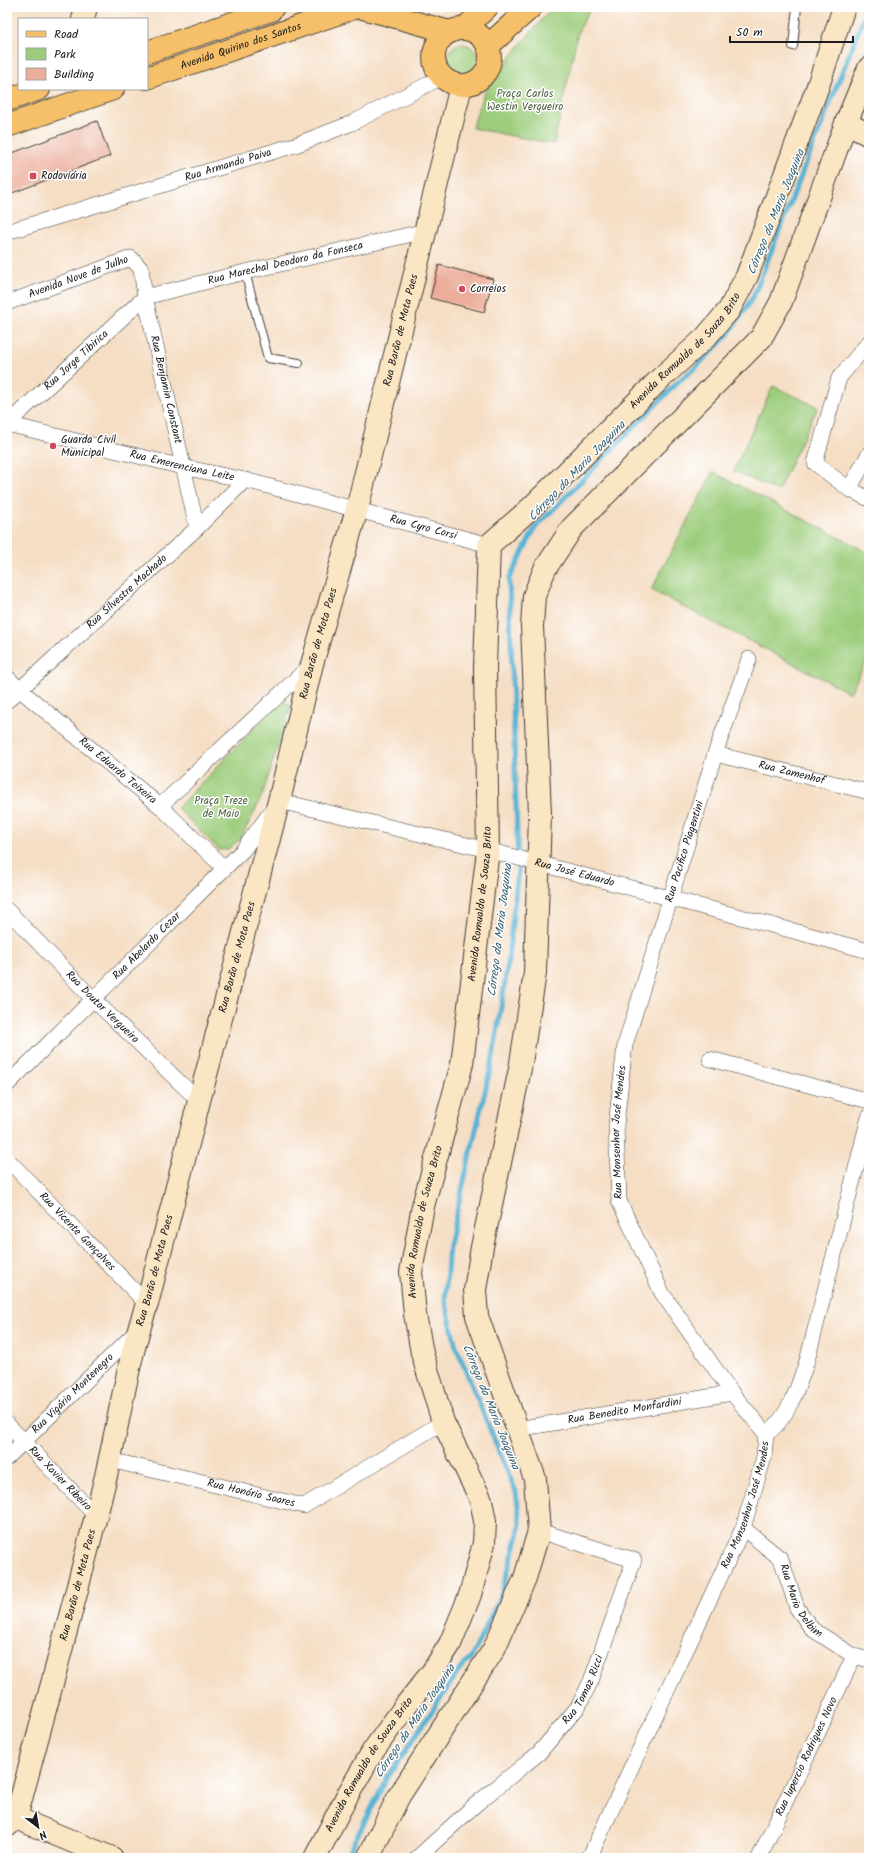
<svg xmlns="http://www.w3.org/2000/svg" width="876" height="1865" font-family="Kalam,sans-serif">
	<rect width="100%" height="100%" fill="#fff"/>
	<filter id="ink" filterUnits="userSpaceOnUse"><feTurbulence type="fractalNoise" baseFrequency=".025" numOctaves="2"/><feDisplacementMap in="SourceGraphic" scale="8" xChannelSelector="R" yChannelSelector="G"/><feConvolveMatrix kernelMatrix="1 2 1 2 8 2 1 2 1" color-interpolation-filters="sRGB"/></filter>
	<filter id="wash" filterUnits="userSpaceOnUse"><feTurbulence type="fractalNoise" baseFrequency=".012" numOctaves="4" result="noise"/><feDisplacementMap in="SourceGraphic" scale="16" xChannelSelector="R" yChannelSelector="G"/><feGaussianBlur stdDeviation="0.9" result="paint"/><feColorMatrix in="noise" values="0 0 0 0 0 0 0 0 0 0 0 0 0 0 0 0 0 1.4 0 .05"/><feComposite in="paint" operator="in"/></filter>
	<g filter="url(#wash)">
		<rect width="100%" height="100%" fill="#f5dec4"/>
		<!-- green -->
		<g fill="#9dcd7b" stroke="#5c744c">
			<path d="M553,7H591L578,32L554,144L472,128L484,93L519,46Z"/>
			<circle cx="462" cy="59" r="15"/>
			<path d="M773,386L818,407L778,491L733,471Z"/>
			<path d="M713,472L869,553V656L850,693L651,590Z"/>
			<path d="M283,699L291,706L263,793L251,819L240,839L228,849L219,850L177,808Z"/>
		</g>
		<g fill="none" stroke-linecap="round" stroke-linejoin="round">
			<!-- stream -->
			<path stroke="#56b2d4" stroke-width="5" d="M346,1858L386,1780L460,1669L471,1658L501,1595L518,1535L520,1522L516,1492L456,1347L445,1299L449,1245L493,1057L507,969L518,869L509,579L535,528L680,380L695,368L728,335L753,297L868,7"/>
		</g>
		<g id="blocks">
			<!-- building -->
			<g fill="#ecae9b">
				<path d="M97,121L110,156L7,195V155Z"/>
				<path d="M439,265L493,279L484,312L430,298Z"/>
			</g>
		</g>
	</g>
	<g filter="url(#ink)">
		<use href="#blocks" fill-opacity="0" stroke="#3d3935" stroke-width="1"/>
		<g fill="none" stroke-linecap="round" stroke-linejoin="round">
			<defs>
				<g id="lane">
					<path d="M793,46L797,7"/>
					<path d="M245,272L268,358L299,363"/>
				</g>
				<g id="street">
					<path id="s1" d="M7,232L298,144L352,123L442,77"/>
					<path id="s2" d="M7,303L131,258L141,269L145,297L197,528"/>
					<path d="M869,342L839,378L815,463L849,489L869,499"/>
					<path id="s3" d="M7,424L183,467L245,480L489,545"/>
					<path id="s4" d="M7,424L145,297L245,272L426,231"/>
					<path d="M849,489L869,454"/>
					<path id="s5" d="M7,677L19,689L160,806L224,868"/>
					<path id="s6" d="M7,701L197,528L245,480"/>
					<path id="s7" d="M715,754L869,792"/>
					<path d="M160,806L311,665"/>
					<path id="s8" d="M7,910L93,999L199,1101"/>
					<path d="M710,1059L869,1101"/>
					<path id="s9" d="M7,1085L243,850L279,801L488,850L869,951"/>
					<path id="s10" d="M7,1159L147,1304"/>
					<path id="s11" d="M7,1424L96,1516"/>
					<path id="s12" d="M517,1429L732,1393"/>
					<path d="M766,1434C787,1421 799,1385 807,1361L869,1117"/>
					<path id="s13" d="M7,1458L138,1330"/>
					<path id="s14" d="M110,1460L304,1506L443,1422"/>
					<path id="s15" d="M743,1528L781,1559L797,1608L812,1629L854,1656L869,1660"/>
					<path id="s16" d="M417,1858L475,1805L539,1753L578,1707L591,1681L634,1560L539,1531"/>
					<path id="s17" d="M589,1858L743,1528L764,1457L766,1434L732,1393L662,1293L619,1201L616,1125L625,1045L715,754L749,659"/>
					<path id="s18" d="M759,1858L854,1656"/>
				</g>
				<g id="secondary">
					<path d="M83,19L86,7"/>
					<path d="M846,123L869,135"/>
					<path d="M7,1809L16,1818L112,1858"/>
					<path id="s19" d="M7,1826L16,1818C45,1709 75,1601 102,1492C118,1430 126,1365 147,1304L199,1101L279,801L312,664L357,509L461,86"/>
					<path id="s20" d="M315,1858L347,1796L373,1751L406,1705L433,1671L450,1644L470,1595L484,1543L485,1521L481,1500L443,1422L422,1353L415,1314L411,1272L423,1206L462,1064L488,850L485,668L489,545L532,507L660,379L705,338L729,310L747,276L818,86L844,7"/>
					<path d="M368,1858L399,1796L494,1649L525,1578L539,1531L535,1479L477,1316L475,1290L482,1247L520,1069L535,973L540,814L532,626L534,596L545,569L572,528L761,338L781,302L846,123L869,68"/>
				</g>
				<g id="primary">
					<path d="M359,7L450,32"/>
					<circle cx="462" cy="57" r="28"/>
					<path d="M464,29L487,7"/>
					<path d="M488,46L531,7"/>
					<path d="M147,52L271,10L273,7"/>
					<path id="s21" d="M147,78L357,7"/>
					<path d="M7,100L39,89"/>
					<path d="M7,126L113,89"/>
				</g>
			</defs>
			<!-- lane casing -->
			<use href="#lane" stroke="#3d3935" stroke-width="10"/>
			<!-- street casing -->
			<use href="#street" stroke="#3d3935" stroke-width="16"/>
			<!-- secondary casing -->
			<use href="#secondary" stroke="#3d3935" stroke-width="24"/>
			<!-- primary casing -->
			<use href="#primary" stroke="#3d3935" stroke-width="24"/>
			<!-- lane -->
			<use href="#lane" stroke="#fff" stroke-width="8"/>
			<!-- street -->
			<use href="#street" stroke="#fff" stroke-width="15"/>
			<!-- secondary -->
			<use href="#secondary" stroke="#fbe6c4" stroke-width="22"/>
			<!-- primary -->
			<use href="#primary" stroke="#f6c06b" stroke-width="22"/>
		</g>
	</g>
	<!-- markers -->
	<g fill="#d1495b" stroke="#fff" stroke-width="1.5">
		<rect x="29" y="172" width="8" height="8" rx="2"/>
		<circle cx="462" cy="289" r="4"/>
		<circle cx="53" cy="446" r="4"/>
	</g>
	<g text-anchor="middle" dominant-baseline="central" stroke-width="3" stroke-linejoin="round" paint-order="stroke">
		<!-- street labels -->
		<g font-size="11" fill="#1c1c1c" stroke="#fff">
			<text stroke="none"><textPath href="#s21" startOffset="99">Avenida Quirino dos Santos</textPath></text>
			<text stroke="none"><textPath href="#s1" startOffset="231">Rua Armando Paiva</textPath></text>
			<text stroke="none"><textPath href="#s4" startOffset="332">Rua Marechal Deodoro da Fonseca</textPath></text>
			<text stroke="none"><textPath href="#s2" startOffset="76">Avenida Nove de Julho</textPath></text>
			<text stroke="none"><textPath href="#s19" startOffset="1549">Rua Barão de Mota Paes</textPath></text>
			<text stroke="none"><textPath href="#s20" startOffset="1656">Avenida Romualdo de Souza Brito</textPath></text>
			<text stroke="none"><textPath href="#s4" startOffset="94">Rua Jorge Tibirica</textPath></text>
			<text stroke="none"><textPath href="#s2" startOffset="270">Rua Benjamin Constant</textPath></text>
			<text stroke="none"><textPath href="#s3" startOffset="180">Rua Emerenciana Leite</textPath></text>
			<text stroke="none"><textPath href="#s3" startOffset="429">Rua Cyro Corsi</textPath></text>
			<text stroke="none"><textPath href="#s6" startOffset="162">Rua Silvestre Machado</textPath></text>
			<text stroke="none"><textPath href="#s19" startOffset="1225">Rua Barão de Mota Paes</textPath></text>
			<text stroke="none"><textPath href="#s5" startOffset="145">Rua Eduardo Teixeira</textPath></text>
			<text stroke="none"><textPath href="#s7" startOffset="79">Rua Zamenhof</textPath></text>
			<text stroke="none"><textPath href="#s17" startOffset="1097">Rua Pacifico Piagentini</textPath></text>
			<text stroke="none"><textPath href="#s9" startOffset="698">Rua José Eduardo</textPath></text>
			<text stroke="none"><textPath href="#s20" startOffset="1020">Avenida Romualdo de Souza Brito</textPath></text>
			<text stroke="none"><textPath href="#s9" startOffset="197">Rua Abelardo Cezar</textPath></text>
			<text stroke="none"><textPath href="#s19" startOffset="901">Rua Barão de Mota Paes</textPath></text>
			<text stroke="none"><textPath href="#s8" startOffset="136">Rua Doutor Vergueiro</textPath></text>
			<text stroke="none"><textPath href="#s17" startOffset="807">Rua Monsenhor José Mendes</textPath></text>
			<text stroke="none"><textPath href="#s20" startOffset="696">Avenida Romualdo de Souza Brito</textPath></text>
			<text stroke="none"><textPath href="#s10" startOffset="101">Rua Vicente Gonçalves</textPath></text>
			<text stroke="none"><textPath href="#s19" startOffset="577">Rua Barão de Mota Paes</textPath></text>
			<text stroke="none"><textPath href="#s13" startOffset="92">Rua Vigário Montenegro</textPath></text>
			<text stroke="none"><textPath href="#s12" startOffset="109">Rua Benedito Monfardini</textPath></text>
			<text stroke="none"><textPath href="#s11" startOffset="76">Rua Xavier Ribeiro</textPath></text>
			<text stroke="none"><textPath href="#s14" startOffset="145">Rua Honório Soares</textPath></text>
			<text stroke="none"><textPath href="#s17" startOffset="387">Rua Monsenhor José Mendes</textPath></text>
			<text stroke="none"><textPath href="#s19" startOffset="253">Rua Barão de Mota Paes</textPath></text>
			<text stroke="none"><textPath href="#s15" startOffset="96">Rua Mario Delbim</textPath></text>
			<text stroke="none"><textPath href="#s16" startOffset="239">Rua Tomaz Ricci</textPath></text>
			<text stroke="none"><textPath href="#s18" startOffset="112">Rua lupercio Rodrigues Novo</textPath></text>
			<text stroke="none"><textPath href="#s20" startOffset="108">Avenida Romualdo de Souza Brito</textPath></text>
		</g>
		<!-- park labels -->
		<g font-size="11" fill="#506342" stroke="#fff">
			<text x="525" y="94">Praça Carlos<tspan x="525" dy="13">Westin Vergueiro</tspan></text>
			<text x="221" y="801">Praça Treze<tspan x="221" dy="13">de Maio</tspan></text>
		</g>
		<!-- poi labels -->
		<g font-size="11" fill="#1c1c1c" stroke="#fff" text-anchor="start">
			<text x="41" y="176">Rodoviária</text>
			<text x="470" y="289">Correios</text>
			<text x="61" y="440">Guarda Civil<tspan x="61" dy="13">Municipal</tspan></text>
		</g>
		<!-- water labels -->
		<g font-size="12" font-style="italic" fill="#36606f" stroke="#fff">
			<text transform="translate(776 212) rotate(-68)">Córrego da Maria Joaquina</text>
			<text transform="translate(577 471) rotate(-46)">Córrego da Maria Joaquina</text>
			<text transform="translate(500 930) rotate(-83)">Córrego da Maria Joaquina</text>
			<text transform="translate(491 1407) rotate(68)">Córrego da Maria Joaquina</text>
			<text transform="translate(415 1721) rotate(-56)">Córrego da Maria Joaquina</text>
		</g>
	</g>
	<!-- margin -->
	<rect width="876" height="1865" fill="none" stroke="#fff" stroke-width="24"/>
	<!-- legend -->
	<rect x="18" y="18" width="130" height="72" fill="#ffffff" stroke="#a4a4a4"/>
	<rect x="26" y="31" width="20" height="6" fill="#f6c06b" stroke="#a4a4a4"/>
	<text x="54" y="38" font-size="12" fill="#1c1c1c">Road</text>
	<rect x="26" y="48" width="20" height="12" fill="#9dcd7b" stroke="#a4a4a4"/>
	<text x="54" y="58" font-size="12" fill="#1c1c1c">Park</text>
	<rect x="26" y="68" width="20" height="12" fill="#ecae9b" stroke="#a4a4a4"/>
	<text x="54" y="78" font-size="12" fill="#1c1c1c">Building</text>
	<!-- north arrow -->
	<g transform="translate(38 1827) rotate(149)" stroke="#ffffff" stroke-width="3" paint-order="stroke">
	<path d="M0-3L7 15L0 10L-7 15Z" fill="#1c1c1c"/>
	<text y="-6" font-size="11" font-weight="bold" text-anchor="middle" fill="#1c1c1c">N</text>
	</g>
	<!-- scale -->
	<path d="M730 36v6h123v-6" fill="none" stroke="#1c1c1c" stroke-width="2"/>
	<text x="736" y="36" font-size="12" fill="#1c1c1c" stroke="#ffffff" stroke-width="3" paint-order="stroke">50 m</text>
</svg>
